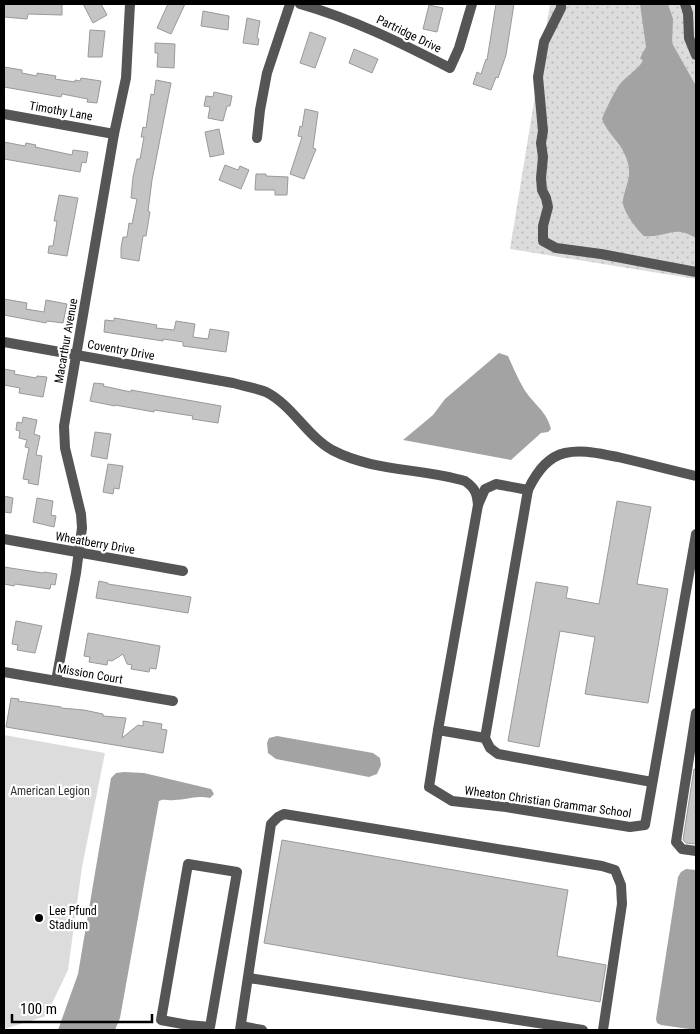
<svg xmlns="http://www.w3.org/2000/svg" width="700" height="1034" font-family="'Roboto Condensed',sans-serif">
	<defs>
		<pattern id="grass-dots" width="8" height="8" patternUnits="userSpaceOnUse" patternTransform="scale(1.25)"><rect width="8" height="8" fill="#dcdcdc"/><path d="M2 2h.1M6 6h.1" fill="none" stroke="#bbb" stroke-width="1.8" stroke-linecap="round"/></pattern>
	</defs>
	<rect width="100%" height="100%" fill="#fff"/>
	<!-- grass -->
	<path fill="url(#grass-dots)" d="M550,4H696V279L510,249Z"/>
	<!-- park -->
	<path fill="#dcdcdc" d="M4,735L105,753L82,867L68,970L46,1016L4,1029Z"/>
	<!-- water -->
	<g fill="#a3a3a3">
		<path d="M640,4H668L673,19L672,43L696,86V238C672,224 669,238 644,236C637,230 621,209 623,200C626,183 634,175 625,155C620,142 607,133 602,119C605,111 615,90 620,84C627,76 637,70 643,61L640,58L646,47Z"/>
		<path d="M499,353L508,356C513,367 518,379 524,389C533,404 547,411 551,429L548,432L541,433L511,460L403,440L433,415L445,399Z"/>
		<path d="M277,736L373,753L380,758L381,765L377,774L369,777L276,759L268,753L267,743L269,738Z"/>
		<path d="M124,772L144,773L211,789L214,794L210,798C193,795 189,800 174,800C168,801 164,798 159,801L120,1018L115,1030H58L78,974L111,778L116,773Z"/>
		<path d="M686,869L696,870V1030L661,1025L657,1023L656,1019L678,877L681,872Z"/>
	</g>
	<!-- building -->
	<g fill="#c4c4c4" stroke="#999">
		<path d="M4,4H62V15L28,14L27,19L4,17Z"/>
		<path d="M83,4H101L107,15L93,23Z"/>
		<path d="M168,4H185L171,34L157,28Z"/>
		<path d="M496,4H514L506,55L498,78L496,77L491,90L473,84L477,72L481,74L486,59L487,60Z"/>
		<path d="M429,5L443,8L437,32L423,29Z"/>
		<path d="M203,11L229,16L228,30L201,26Z"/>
		<path d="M247,18L260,21L257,38L259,39L258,45L243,43Z"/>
		<path d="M90,30L105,31L102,57H88Z"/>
		<path d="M310,32L326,38L315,68L300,63Z"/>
		<path d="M155,43L175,44L174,68L157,67L158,53H155Z"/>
		<path d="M354,49L378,59L372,73L349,63Z"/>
		<path d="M4,67L22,70V73L37,76V73L56,76L55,79L75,82V80L80,81L81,78L101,81L97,103L87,102L88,99L62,94L61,97L4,87Z"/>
		<path d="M156,80L171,83L152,180L148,211L150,212L146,236H143L139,261L121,258V248L123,237H127L129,223L132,224L137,199L131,198L133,177L137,159H140L144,137H141L143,127L146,128L151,94L154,95Z"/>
		<path d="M214,92L232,96L230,106H227L223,121L208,118L210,107L204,106L206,96L213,97Z"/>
		<path d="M305,109L318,112L313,148L316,149L304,179L290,174L302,137L298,136L300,126L302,127Z"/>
		<path d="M219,129L224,154L210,157L205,132Z"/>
		<path d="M4,142L25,146L26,143L36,145L35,147L72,155L73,150L88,152L86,163L82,162L80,172L4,159Z"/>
		<path d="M225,165L238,170L240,166L249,170L241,189L219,180Z"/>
		<path d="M256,174H266V176L288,177L287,195H275V190H255Z"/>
		<path d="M59,195L78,198L67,256L48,253L49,246H53L57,221H54Z"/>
		<path d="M4,299L27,303L26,309L44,312L46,300L67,304L63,323L47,321L46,323L4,315Z"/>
		<path d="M114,318L157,325L156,328L174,330L176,321L195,324L193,337L208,339L210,329L229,332L226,352L183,346V342L163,339V341L104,332L105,320L114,321Z"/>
		<path d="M4,369L15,371L14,374L36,378L37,376L47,377L43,397L19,393L20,388L4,385Z"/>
		<path d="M94,383L104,384L103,386L131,392V390L221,406L218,423L192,419L193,416L154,410V412L115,405V406L90,401Z"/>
		<path d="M23,417L37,420L34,434L40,436L36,455L42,456L38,485L28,483L29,480L23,479L29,448L25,447L27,440L19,438L20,431L16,430L17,422L22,423Z"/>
		<path d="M95,432L111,434L107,459L91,456Z"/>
		<path d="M108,464L123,466L119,489L114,488L113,494L103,492Z"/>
		<path d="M4,496L13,498L11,513L4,512Z"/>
		<path d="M37,498L53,501L51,515L56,516L54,527L33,522Z"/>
		<path d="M617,501L651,507L637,584L668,589L648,703L585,694L595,637L560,631L539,747L508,741L536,582L568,587L566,598L599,604Z"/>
		<path d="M4,567L43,573L44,572L57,574L55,585L51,584L50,589L15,584L14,586L4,584Z"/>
		<path d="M99,581L108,583V584L191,597L188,613L96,598Z"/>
		<path d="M16,621L42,626L35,653L17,650L18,645L12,644Z"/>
		<path d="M88,633L160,646L156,669L150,668L149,672L131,669L132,665L127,664L123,654L112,661L108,660L107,665L89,662L90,657L84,656Z"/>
		<path d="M11,698L19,699L18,701L61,707V708L84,710L103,714V716L126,718L122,738L138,725L143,726V721L162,724L161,729L167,730L163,753L6,727Z"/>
		<path d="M694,769H696V844L686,843L683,840Z"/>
		<path d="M282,840L568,890L557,956L606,965L600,1002L264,943Z"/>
	</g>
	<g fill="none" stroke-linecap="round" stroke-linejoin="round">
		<!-- minor -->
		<g stroke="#555" stroke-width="10">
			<path d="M300,4C353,19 401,43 450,68L459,48L472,4"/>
			<path d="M561,4V8L544,42L538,77L543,131L541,143L543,157L541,178L542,190L546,198L548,207L543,226V241L556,248L601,254L696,272"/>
			<path d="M685,4L688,13L689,38L696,55"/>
			<path d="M4,114L114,134"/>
			<path d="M257,138L260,110L267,73L290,4"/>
			<path d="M4,342L233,383C244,386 256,388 266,392C292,405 307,436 332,450C374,472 421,468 465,481C475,488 477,493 478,505"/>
			<path d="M4,539L183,571"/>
			<path d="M4,672L173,701"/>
			<path d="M56,681L76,573L82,528L81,514L65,448L64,426L114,134L126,78L130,4"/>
			<path d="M696,713L676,842L682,849L696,851"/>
			<path d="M438,730L429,787L452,801L506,807L630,827L645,825L696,534"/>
			<path d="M485,738L438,730L478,505L485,489L496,484L528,490"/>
			<path d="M652,782L498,754L490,748L485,738L528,490C535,475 547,457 565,453C583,449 600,454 618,457C644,463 670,470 696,476"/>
			<path d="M249,978L583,1030"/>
			<path d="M241,1026L262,1030"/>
			<path d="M187,1030L188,1025L161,1020L188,864L237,872L210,1027L188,1025"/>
			<path d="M240,1030L271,824L278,817L284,814L602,866L615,870L621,885L622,904L603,1030"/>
		</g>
	</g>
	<!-- markers -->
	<circle fill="#000" stroke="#fff" stroke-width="2" cx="39" cy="918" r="5"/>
	<g text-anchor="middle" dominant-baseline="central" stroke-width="4.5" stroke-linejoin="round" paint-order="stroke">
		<!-- street labels -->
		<g font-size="12" fill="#000" stroke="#fff">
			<text transform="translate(409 34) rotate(26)">Partridge Drive</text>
			<text transform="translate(61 111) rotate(10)">Timothy Lane</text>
			<text transform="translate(66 341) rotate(-80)">Macarthur Avenue</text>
			<text transform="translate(121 350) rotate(10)">Coventry Drive</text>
			<text transform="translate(95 543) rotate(10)">Wheatberry Drive</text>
			<text transform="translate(90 674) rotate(10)">Mission Court</text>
			<text transform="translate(548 802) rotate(8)">Wheaton Christian Grammar School</text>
		</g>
		<!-- park labels -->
		<g font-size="12" fill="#333" stroke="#fff">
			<text x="50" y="791">American Legion</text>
		</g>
		<!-- poi labels -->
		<g font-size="12" fill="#000" stroke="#fff" text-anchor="start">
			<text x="49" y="911">Lee Pfund<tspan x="49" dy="14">Stadium</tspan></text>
		</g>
	</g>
	<!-- border -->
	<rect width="700" height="1034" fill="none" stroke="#000000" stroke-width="10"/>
	<!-- scale -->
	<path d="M12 1014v8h140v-8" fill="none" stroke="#000000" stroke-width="2.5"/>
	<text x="20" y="1014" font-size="15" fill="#000000" stroke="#ffffff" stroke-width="4" paint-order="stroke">100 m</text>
</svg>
